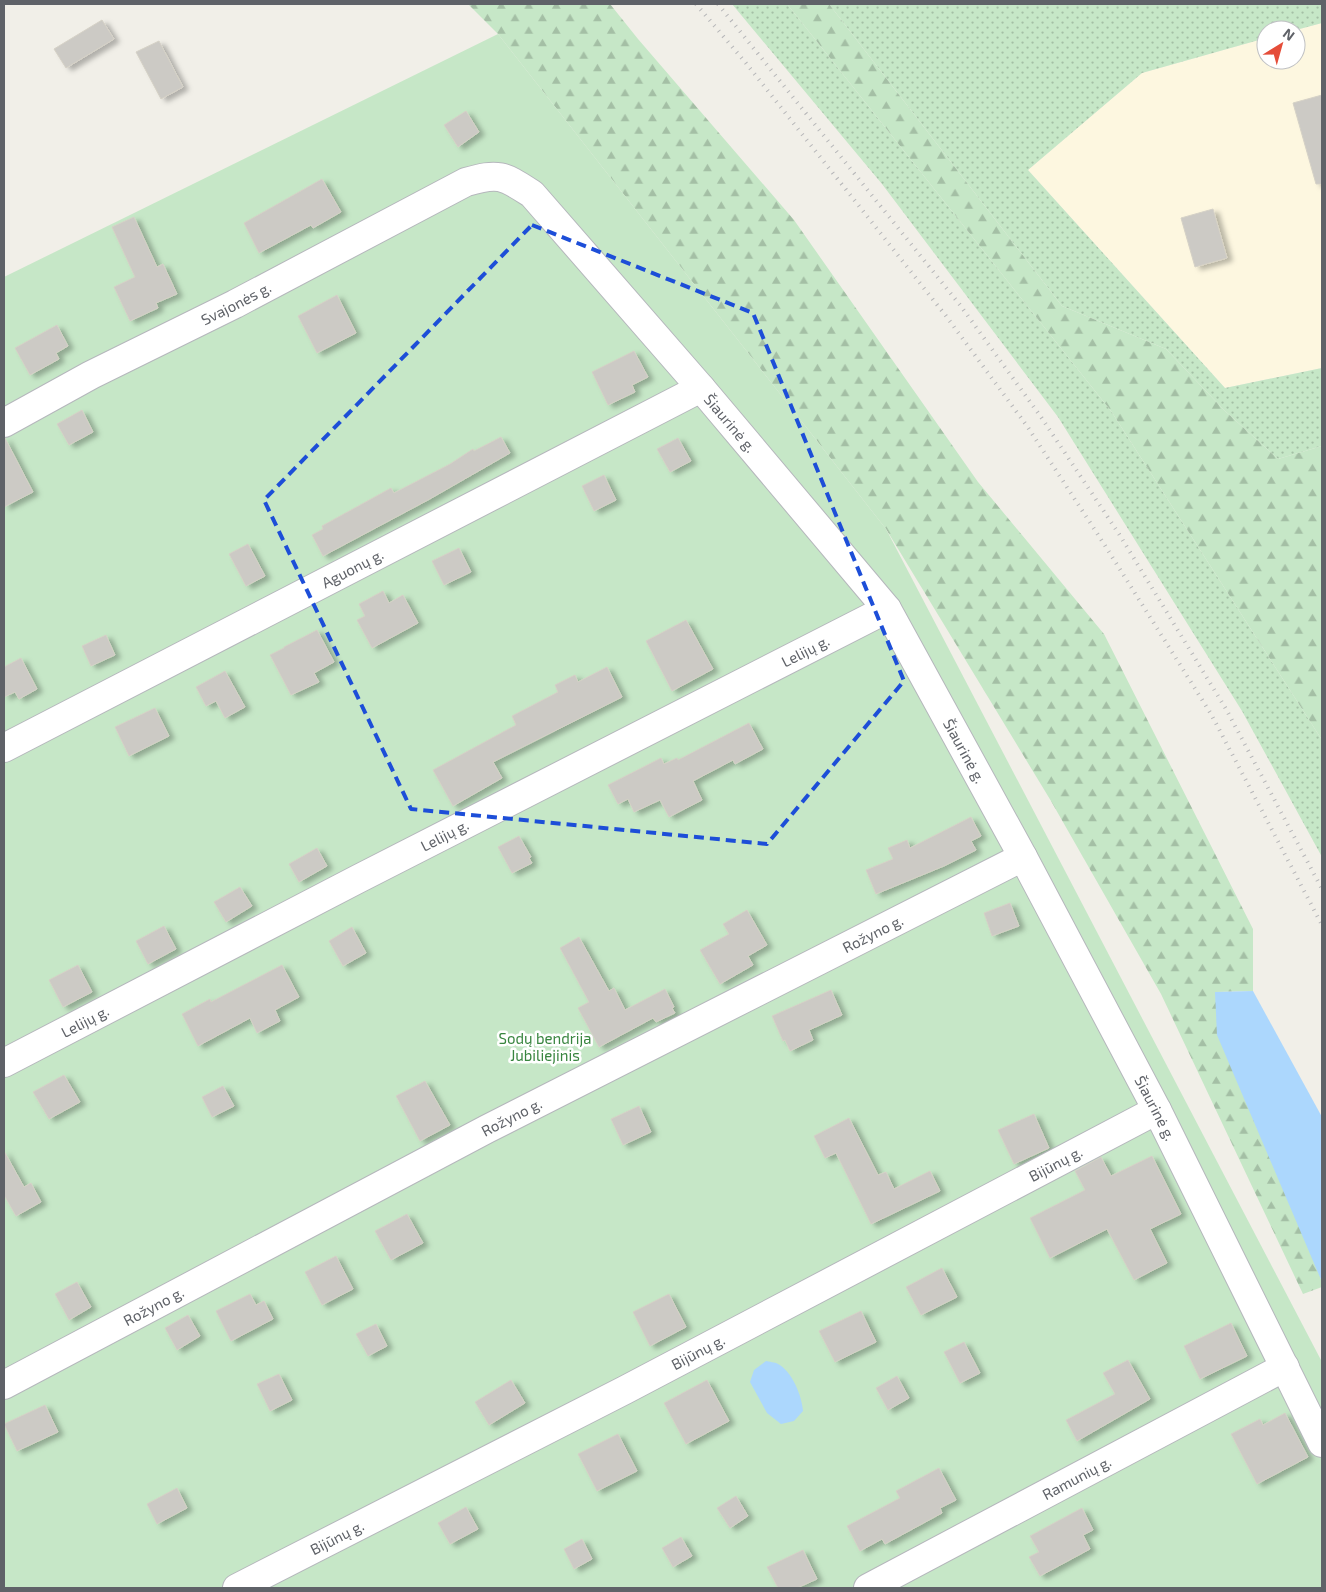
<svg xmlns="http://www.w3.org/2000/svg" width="1326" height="1592" font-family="'Exo 2',sans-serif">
	<defs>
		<pattern id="grass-dots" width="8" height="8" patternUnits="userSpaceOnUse" patternTransform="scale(1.25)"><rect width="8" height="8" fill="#c6e7c7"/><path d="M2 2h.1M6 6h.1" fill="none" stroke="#a4bfa5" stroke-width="1.8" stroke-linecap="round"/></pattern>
		<pattern id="forest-firs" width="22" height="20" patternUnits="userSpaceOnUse" patternTransform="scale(1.25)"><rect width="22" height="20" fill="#c6e7c7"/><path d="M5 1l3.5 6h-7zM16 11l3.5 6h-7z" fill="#a4bfa5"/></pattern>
		<filter id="shadow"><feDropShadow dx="5.5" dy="3" stdDeviation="2.5" flood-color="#0004"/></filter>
	</defs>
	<rect width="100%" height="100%" fill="#f1efe8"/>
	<!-- commercial -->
	<path fill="#fdf7e0" d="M1322,23V368L1225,388L1028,170L1142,73L1266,38V60H1296V30Z"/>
	<!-- grass -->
	<g fill="url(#grass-dots)">
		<path d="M732,4H787L1111,411L1322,740V857L1242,711L1058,417L882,184Z"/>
		<path d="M829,4H1322V23L1296,30H1266V38L1142,73L1028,170L1225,388L1322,368V446L1278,459L1224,410L1166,349L1062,306Z"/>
	</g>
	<!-- forest -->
	<g fill="url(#forest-firs)">
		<path d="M468,4H610L638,39L794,220L978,482L1104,634L1253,929V991L1216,992L1322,1282V1287L1303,1294L1161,994L1051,801L886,529L498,34Z"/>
		<path d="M787,4H829L1062,306L1166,349L1224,410L1278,459L1322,446V740L1111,411Z"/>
	</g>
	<!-- garden -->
	<path fill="#c6e7c7" d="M498,34L886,529L1322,1362V1588H4V277Z"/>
	<!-- water -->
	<g fill="#acd7fd">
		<path d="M1253,991L1322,1117V1282L1217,1035L1215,992Z"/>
		<path d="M766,1361C769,1362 775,1362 778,1364C792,1371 802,1396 803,1411L794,1421L781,1424L767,1413L750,1382L754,1370Z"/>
	</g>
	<!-- building -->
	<g fill="#cccac5" stroke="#d5d1c6" filter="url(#shadow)">
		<path d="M102,20L114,39L66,68L54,49Z"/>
		<path d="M159,41L183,87L161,99L136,52Z"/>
		<path d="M1322,95V184H1316L1293,103Z"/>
		<path d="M466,111L479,132L458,147L444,125Z"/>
		<path d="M322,179L341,212L313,228L311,225L259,253L244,223Z"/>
		<path d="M1213,209L1227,258L1195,267L1181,218Z"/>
		<path d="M134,217L157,267L163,264L177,294L156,303L158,308L130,321L114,287L135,277L112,227Z"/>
		<path d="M337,295L356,333L317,353L298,316Z"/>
		<path d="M57,325L68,346L56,353L59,359L30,375L15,348Z"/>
		<path d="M634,351L648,377L632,385L635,392L608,405L592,372Z"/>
		<path d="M82,410L93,432L69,445L57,424Z"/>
		<path d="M501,437L510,453L428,500L323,556L312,535L323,529L322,526L391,488L394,493L450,464L473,449L474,451Z"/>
		<path d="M5,438L33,492L4,507V439Z"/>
		<path d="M678,438L691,461L670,472L657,449Z"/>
		<path d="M604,475L616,500L594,511L582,486Z"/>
		<path d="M248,544L265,576L246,586L229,554Z"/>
		<path d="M459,548L471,572L444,585L432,561Z"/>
		<path d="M383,591L389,603L403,595L418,623L372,648L357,620L365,616L359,604Z"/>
		<path d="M686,620L713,669L672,691L646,641Z"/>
		<path d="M317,630L334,662L314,673L319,682L291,695L270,655L284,648V647Z"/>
		<path d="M106,635L115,655L91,666L82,646Z"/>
		<path d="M21,658L37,689L19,699L15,692L4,697V667Z"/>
		<path d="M607,667L622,697L493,762L502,778L453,806L433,770L516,725L512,716L558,692L555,685L575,675L578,682Z"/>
		<path d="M225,671L245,707L225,718L216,701L206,706L196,687Z"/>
		<path d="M155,708L169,736L129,756L115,727Z"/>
		<path d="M749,723L763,749L735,764L733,760L693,781L702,800L669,817L660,800L634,812L628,799L618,804L608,785L661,758L664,764L677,758L678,760Z"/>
		<path d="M971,817L981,836L971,841L976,850L944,866L876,894L866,870L893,859L888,848L907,840L910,848Z"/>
		<path d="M519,836L531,857L529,858L532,863L512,873L498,847Z"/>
		<path d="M317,848L327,866L299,882L289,864Z"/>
		<path d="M240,887L252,906L226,922L214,902Z"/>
		<path d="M1010,903L1019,926L992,936L984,913Z"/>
		<path d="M747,910L767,945L748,956L753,965L720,984L700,950L729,934L723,924Z"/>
		<path d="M164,926L176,949L148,964L136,941Z"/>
		<path d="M352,927L366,953L343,966L329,941Z"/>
		<path d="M579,937L609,991L614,988L625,1010L665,989L674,1007L672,1008L675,1013L656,1022L653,1018L599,1047L578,1008L589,1002L560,948Z"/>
		<path d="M78,965L92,992L63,1007L49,980Z"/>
		<path d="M282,965L299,997L275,1010L280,1021L257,1033L250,1018L198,1046L182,1014L210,999L211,1002Z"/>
		<path d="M831,990L842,1015L809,1030L813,1040L790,1051L785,1040L783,1041L772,1016Z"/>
		<path d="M64,1075L80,1102L49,1119L33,1092Z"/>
		<path d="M425,1081L450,1125L420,1141L396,1096Z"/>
		<path d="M223,1086L234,1106L212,1117L202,1097Z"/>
		<path d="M639,1106L651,1132L623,1145L611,1119Z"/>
		<path d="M1034,1114L1049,1148L1014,1164L998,1130Z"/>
		<path d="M849,1118L878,1175L886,1172L894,1189L930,1171L940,1191L871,1224L836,1153L825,1158L814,1136Z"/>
		<path d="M4,1151L24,1187L31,1183L41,1202L16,1216L4,1195Z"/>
		<path d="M1152,1156L1181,1214L1150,1229L1167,1263L1134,1280L1107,1229L1050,1258L1030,1218L1085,1190L1075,1171L1101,1157L1111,1176Z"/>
		<path d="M407,1214L423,1243L391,1260L375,1231Z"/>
		<path d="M336,1256L353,1289L322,1305L305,1272Z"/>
		<path d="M942,1268L957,1297L921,1315L906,1287Z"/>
		<path d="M77,1282L91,1307L69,1320L55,1294Z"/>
		<path d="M250,1294L256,1305L264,1301L273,1319L231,1341L216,1311Z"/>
		<path d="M669,1294L686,1327L650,1346L633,1312Z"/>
		<path d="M861,1311L876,1342L835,1362L819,1331Z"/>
		<path d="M188,1315L200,1336L177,1350L165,1328Z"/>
		<path d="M1231,1323L1247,1356L1200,1379L1184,1346Z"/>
		<path d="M376,1324L387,1346L368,1356L356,1334Z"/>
		<path d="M964,1342L980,1373L960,1383L944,1352Z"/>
		<path d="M1128,1360L1150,1399L1077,1441L1066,1420L1115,1394L1103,1373Z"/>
		<path d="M279,1374L292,1400L270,1411L257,1384Z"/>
		<path d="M897,1376L909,1398L888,1410L876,1388Z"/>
		<path d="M511,1380L525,1403L489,1425L475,1402Z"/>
		<path d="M707,1380L729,1421L686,1444L664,1403Z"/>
		<path d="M45,1405L58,1432L17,1451L4,1424Z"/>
		<path d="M1285,1413L1308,1457L1257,1484L1231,1434L1260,1419L1263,1425Z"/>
		<path d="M618,1434L637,1471L597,1491L578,1454Z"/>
		<path d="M939,1468L956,1500L940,1508L942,1513L885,1544L882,1539L860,1551L847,1526L900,1498L896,1491Z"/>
		<path d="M177,1488L187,1508L157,1524L147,1504Z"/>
		<path d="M736,1496L748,1516L730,1528L717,1508Z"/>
		<path d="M466,1507L478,1529L450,1544L438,1523Z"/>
		<path d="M1082,1508L1093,1530L1083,1535L1090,1549L1040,1576L1029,1557L1039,1552L1030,1536Z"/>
		<path d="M681,1537L692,1556L673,1567L662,1548Z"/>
		<path d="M582,1539L592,1559L574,1569L564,1549Z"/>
		<path d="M803,1550L817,1579L797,1588H778L767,1567Z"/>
	</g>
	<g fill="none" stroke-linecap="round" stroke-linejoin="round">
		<defs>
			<g id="minor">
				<path id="s1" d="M4,423L91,375L235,304L466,182C500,172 504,176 532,194L701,388L887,609L1023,857L1157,1110L1322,1443"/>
				<path id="s2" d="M4,748L701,388"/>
				<path id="s3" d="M4,1063L358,879L887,609"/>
				<path id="s4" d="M4,1385L487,1129L1023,857"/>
				<path id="s5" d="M237,1588L625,1390L1157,1110"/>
				<path id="s6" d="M868,1588L1285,1367"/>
			</g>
		</defs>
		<!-- minor casing -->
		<use href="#minor" stroke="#b5b7bc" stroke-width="30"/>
		<!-- minor -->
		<use href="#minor" stroke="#fff" stroke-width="28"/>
		<!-- rail -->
		<g stroke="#b6b6b8" stroke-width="4" stroke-dasharray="1 6" stroke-linecap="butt">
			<path d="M696,4L745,62L946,316L1027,426L1104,544L1211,714L1322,925"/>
			<path d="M718,4L960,305L1041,417L1119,534L1226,709L1322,889"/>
		</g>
	</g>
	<!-- marked area -->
	<path fill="none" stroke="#1d4ed8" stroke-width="4" stroke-dasharray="10 6" stroke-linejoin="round" d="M532,225L753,313L904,681L767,844L411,809L264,500Z"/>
	<g text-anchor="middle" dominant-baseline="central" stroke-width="5" stroke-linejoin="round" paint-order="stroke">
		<!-- street labels -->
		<g font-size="15" fill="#5f6268" stroke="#fff">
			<text stroke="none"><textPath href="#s1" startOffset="261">Svajonės g.</textPath></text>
			<text stroke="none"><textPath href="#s1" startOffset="895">Šiaurinė g.</textPath></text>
			<text stroke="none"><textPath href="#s2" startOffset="392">Aguonų g.</textPath></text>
			<text stroke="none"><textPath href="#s3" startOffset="901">Lelijų g.</textPath></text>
			<text stroke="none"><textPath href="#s1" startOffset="1300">Šiaurinė g.</textPath></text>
			<text stroke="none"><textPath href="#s3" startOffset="496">Lelijų g.</textPath></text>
			<text stroke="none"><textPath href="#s4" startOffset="979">Rožyno g.</textPath></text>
			<text stroke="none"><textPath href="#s3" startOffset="91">Lelijų g.</textPath></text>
			<text stroke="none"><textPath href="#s1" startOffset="1705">Šiaurinė g.</textPath></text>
			<text stroke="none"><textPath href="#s4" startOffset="574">Rožyno g.</textPath></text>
			<text stroke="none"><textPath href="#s5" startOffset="922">Bijūnų g.</textPath></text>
			<text stroke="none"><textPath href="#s4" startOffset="169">Rožyno g.</textPath></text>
			<text stroke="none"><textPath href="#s5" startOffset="518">Bijūnų g.</textPath></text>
			<text stroke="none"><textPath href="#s6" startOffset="236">Ramunių g.</textPath></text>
			<text stroke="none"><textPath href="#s5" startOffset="112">Bijūnų g.</textPath></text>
		</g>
		<!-- park labels -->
		<g font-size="15" fill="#38853f" stroke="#fff">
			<text x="545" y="1038">Sodų bendrija<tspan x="545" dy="17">Jubiliejinis</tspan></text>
		</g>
	</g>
	<!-- border -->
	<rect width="1326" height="1592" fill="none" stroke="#5f6268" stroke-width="10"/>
	<!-- north arrow -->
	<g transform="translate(1281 45) rotate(37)"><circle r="24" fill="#ffffff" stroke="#bfc0c3"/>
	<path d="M0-4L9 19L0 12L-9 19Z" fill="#e54d39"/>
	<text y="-8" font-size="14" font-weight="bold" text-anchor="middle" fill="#5f6268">N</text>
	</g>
</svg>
